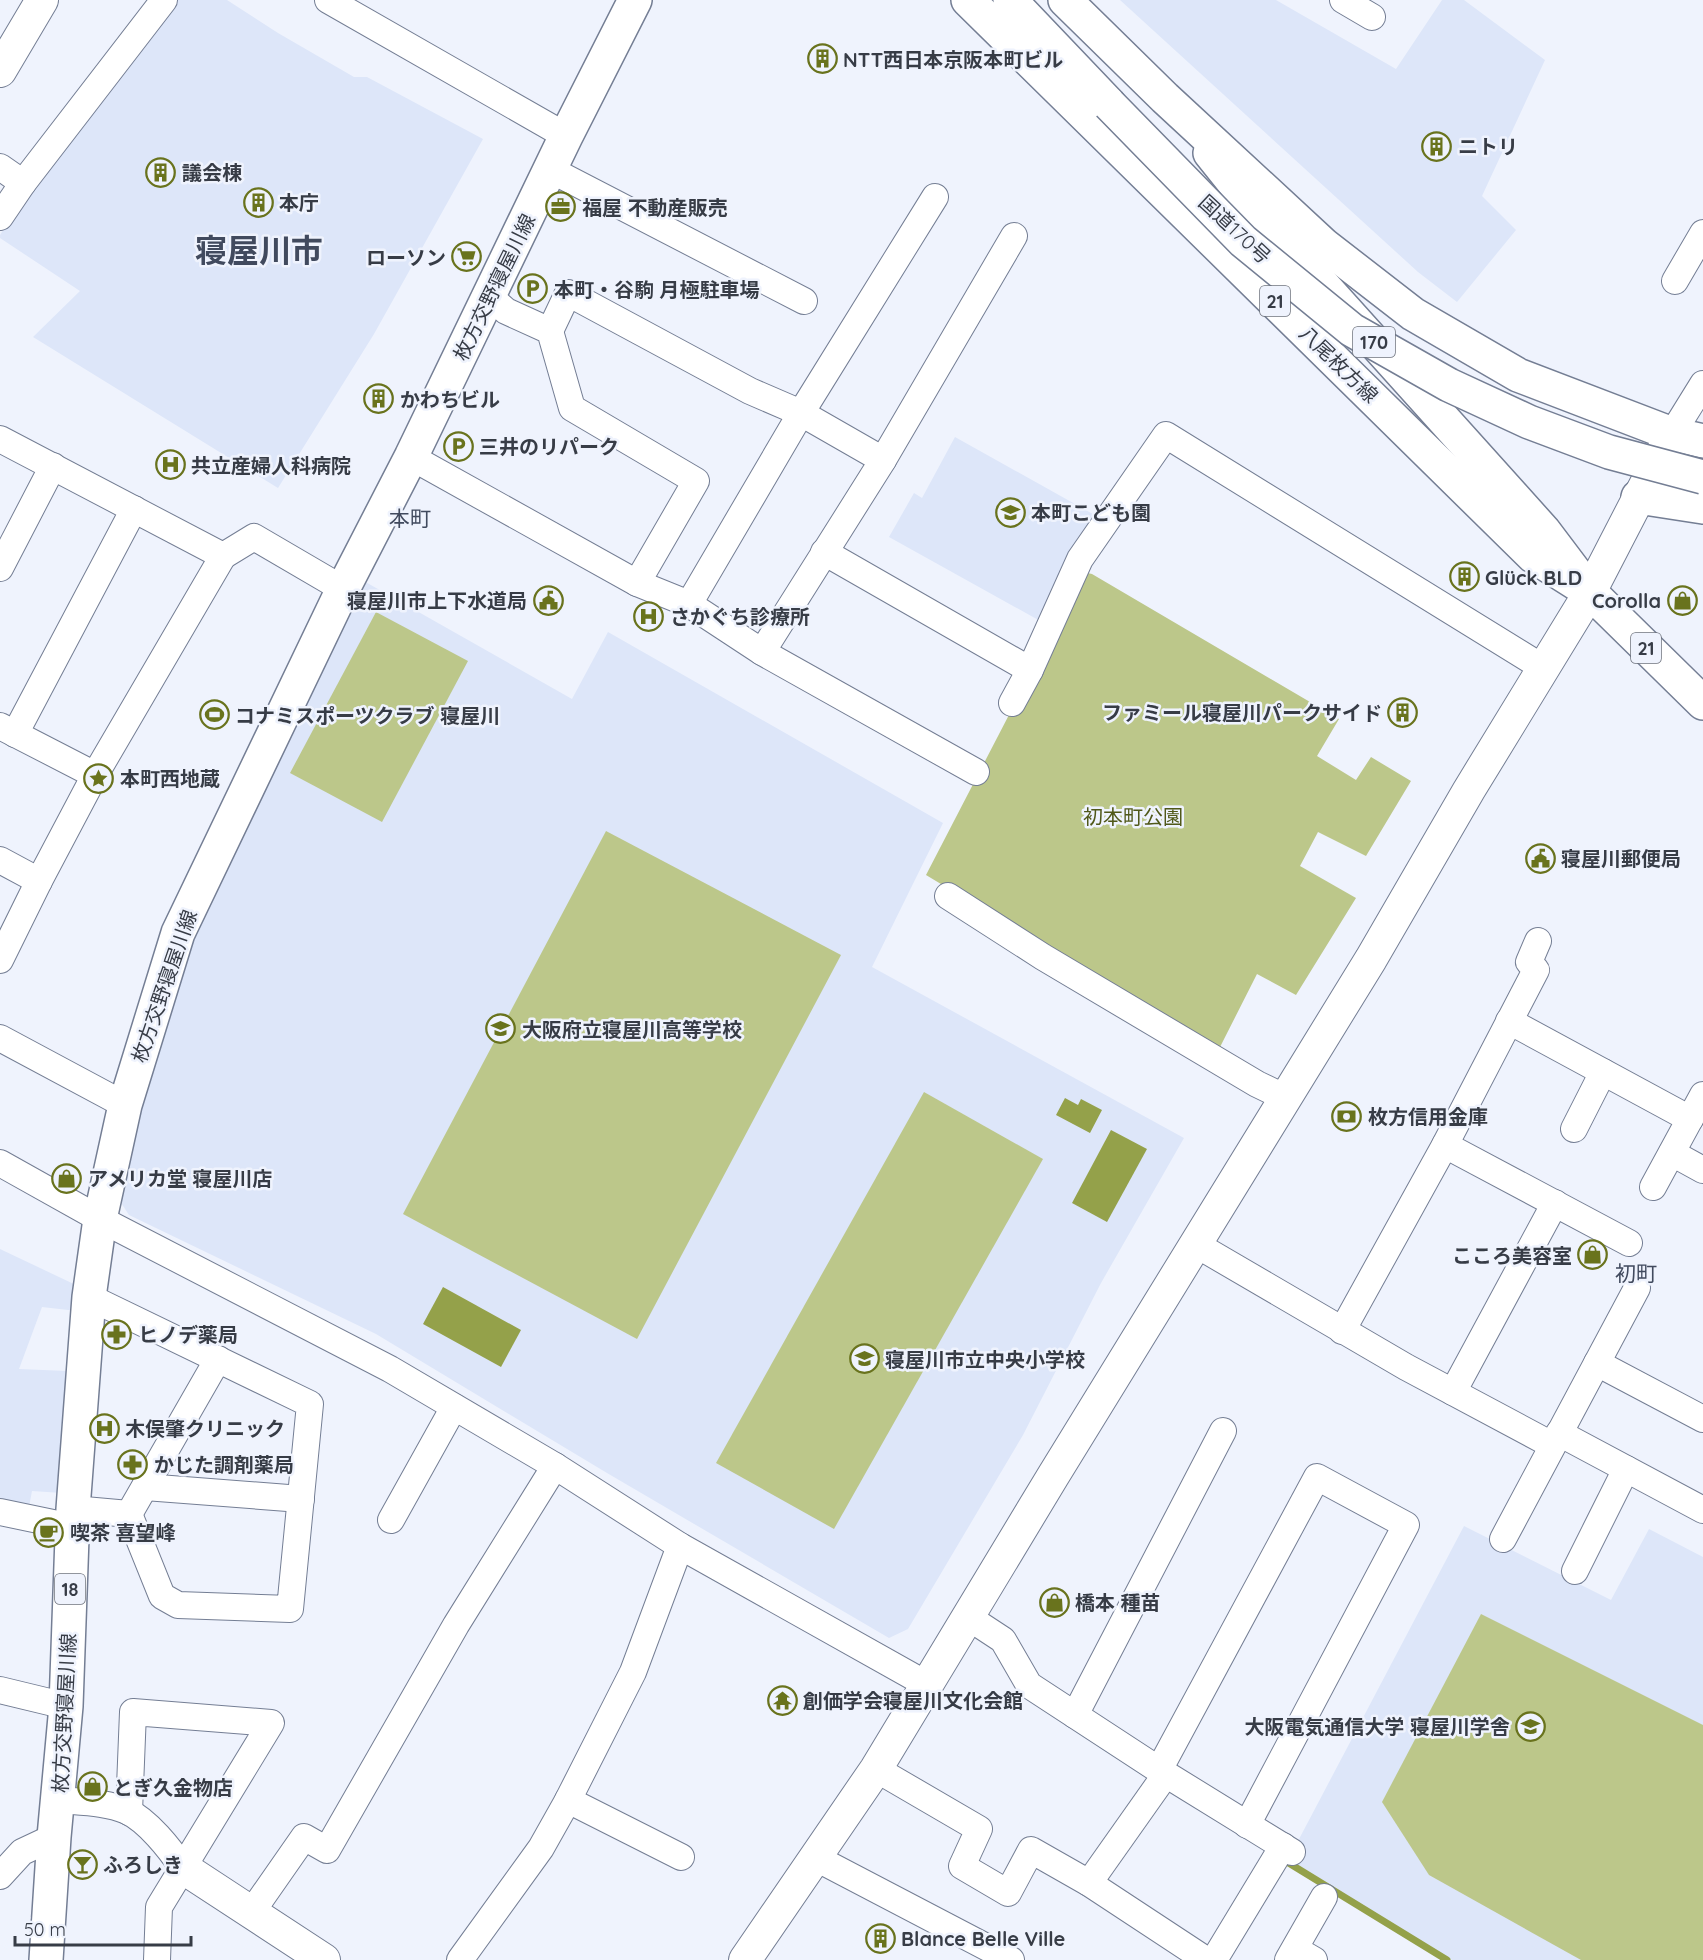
<svg xmlns="http://www.w3.org/2000/svg" width="1703" height="1960" font-family="Quicksand,'Noto Sans JP',sans-serif">
	<rect width="100%" height="100%" fill="#eff3fd"/>
	<!-- built -->
	<g fill="#dde6f9">
		<path d="M173,0H227L278,33L354,77H367L483,139L374,334L278,488L33,337L80,291L0,238V235L39,174Z"/>
		<path d="M1120,0H1276L1396,69L1442,0H1464L1545,60L1482,196L1516,230L1457,302L1418,272Z"/>
		<path d="M955,437L1100,518L1042,622L889,537L914,493L922,498Z"/>
		<path d="M362,580L572,699L608,632L943,823L872,967L1184,1138L1101,1283L1023,1435L908,1629L889,1638L607,1473L376,1334L129,1215L116,1195L142,1091L189,949Z"/>
		<path d="M0,1249L78,1286L77,1311L42,1307L19,1369L67,1371L62,1493L32,1491L28,1512L0,1506Z"/>
		<path d="M1464,1526L1611,1600L1649,1529L1703,1557V1960H1452L1288,1860Z"/>
	</g>
	<!-- green -->
	<g fill="#bcc78a">
		<path d="M1083,572L1092,574L1339,719L1317,756L1356,780L1371,757L1411,781L1366,856L1318,832L1300,866L1356,898L1296,995L1257,974L1218,1051L926,875Z"/>
		<path d="M376,612L468,661L382,822L290,773Z"/>
		<path d="M606,831L841,955L637,1339L403,1214Z"/>
		<path d="M924,1092L1043,1159L834,1529L716,1463Z"/>
		<path d="M1481,1614L1703,1725V1960H1581L1429,1875L1382,1802Z"/>
	</g>
	<!-- water -->
	<g fill="#94a14a">
		<path d="M1065,1098L1078,1105L1081,1099L1102,1110L1090,1133L1056,1115Z"/>
		<path d="M1111,1130L1147,1149L1107,1222L1072,1203Z"/>
		<path d="M443,1287L521,1330L501,1367L423,1324Z"/>
	</g>
	<g fill="none" stroke-linecap="round" stroke-linejoin="round">
		<!-- stream -->
		<path stroke="#94a14a" stroke-width="7" d="M1287,1862L1447,1960"/>
		<defs>
			<g id="minor">
				<path d="M328,0L566,136"/>
				<path d="M1343,0L1372,17"/>
				<path d="M0,167L23,183L0,217"/>
				<path d="M551,170L804,301"/>
				<path d="M23,183L164,0"/>
				<path d="M1675,281L1703,233"/>
				<path d="M489,296L506,311L550,331L572,408L696,481L637,583"/>
				<path d="M550,331L568,293L750,391L801,413L883,460L762,652"/>
				<path d="M1672,434L1703,384"/>
				<path d="M0,439L223,556L254,537L343,589"/>
				<path d="M411,457L637,583L689,604L762,652L976,772"/>
				<path d="M883,460L1014,236"/>
				<path d="M824,552L1030,670"/>
				<path d="M0,568L53,466"/>
				<path d="M689,604L801,413L935,197"/>
				<path d="M1012,703L1030,670L1080,559L1166,435L1545,669"/>
				<path d="M0,726L95,775"/>
				<path d="M15,734L134,509"/>
				<path d="M0,860L39,881"/>
				<path d="M948,896L1043,957L1257,1084L1286,1098"/>
				<path d="M0,960L39,881L95,775L223,556"/>
				<path d="M1509,1021L1690,1119"/>
				<path d="M0,1038L125,1105"/>
				<path d="M1574,1129L1603,1072"/>
				<path d="M1445,1145L1629,1243"/>
				<path d="M1672,1153L1703,1170"/>
				<path d="M0,1163L100,1219L390,1369L555,1466L680,1546L926,1684"/>
				<path d="M1653,1187L1703,1095"/>
				<path d="M1197,1245L1406,1367L1552,1445"/>
				<path d="M1342,1331L1445,1145L1536,970L1529,962L1538,941"/>
				<path d="M1597,1363L1703,1419"/>
				<path d="M1453,1392L1555,1203"/>
				<path d="M1559,1433L1703,1510"/>
				<path d="M145,1487L301,1499"/>
				<path d="M73,1509L129,1514L162,1596L178,1605L290,1609L310,1404L89,1297"/>
				<path d="M0,1512L72,1527"/>
				<path d="M129,1514L218,1359"/>
				<path d="M391,1520L454,1407"/>
				<path d="M1503,1539L1637,1288"/>
				<path d="M1575,1571L1626,1469"/>
				<path d="M968,1617L1003,1640L1029,1685L1159,1770L1292,1852"/>
				<path d="M0,1690L66,1706"/>
				<path d="M1075,1715L1223,1431"/>
				<path d="M876,1769L979,1829L962,1866L1008,1893L1031,1850L1089,1883L1206,1960"/>
				<path d="M1159,1770L1317,1477L1406,1525L1247,1825"/>
				<path d="M59,1800C81,1802 107,1802 127,1811C148,1821 170,1849 182,1867"/>
				<path d="M568,1800L681,1857"/>
				<path d="M129,1812L133,1712L271,1723L159,1907L157,1960"/>
				<path d="M816,1858L1011,1960"/>
				<path d="M0,1876L22,1852L54,1837"/>
				<path d="M1089,1883L1166,1774"/>
				<path d="M251,1913L304,1837L327,1850L456,1625L555,1466"/>
				<path d="M1295,1949L1314,1960"/>
				<path d="M460,1960L541,1848L568,1800L633,1672L680,1546"/>
				<path d="M1214,1960L1283,1846"/>
				<path d="M1288,1960L1324,1897"/>
			</g>
			<g id="tertiary">
				<path d="M0,71L42,0"/>
				<path d="M182,1867L324,1960"/>
				<path d="M745,1960L876,1769L1053,1476L1371,959L1469,790L1590,592L1668,441"/>
			</g>
			<g id="primary">
				<path d="M968,0L1533,556L1590,592"/>
				<path d="M1210,153L1258,213L1544,531L1590,592L1703,703"/>
				<path d="M46,1960L54,1837L66,1706L73,1509L89,1297L100,1219L125,1105L178,933L343,589L411,457L566,136L635,0"/>
			</g>
			<g id="trunk">
				<path d="M1010,0L1109,104"/>
				<path d="M1065,0L1165,98L1324,245L1413,314L1518,375L1672,434L1703,441"/>
				<path d="M1638,497L1703,507"/>
			</g>
		</defs>
		<!-- minor casing -->
		<use href="#minor" stroke="#747e94" stroke-width="28"/>
		<!-- tertiary casing -->
		<use href="#tertiary" stroke="#747e94" stroke-width="34"/>
		<!-- primary casing -->
		<use href="#primary" stroke="#747e94" stroke-width="36"/>
		<!-- trunk casing -->
		<use href="#trunk" stroke="#747e94" stroke-width="36"/>
		<!-- minor -->
		<use href="#minor" stroke="#fff" stroke-width="26"/>
		<!-- tertiary -->
		<use href="#tertiary" stroke="#fff" stroke-width="32"/>
		<!-- primary -->
		<use href="#primary" stroke="#fff" stroke-width="33"/>
		<!-- trunk -->
		<use href="#trunk" stroke="#fff" stroke-width="33"/>
		<defs>
			<path id="trunk-bridge" d="M1109,104L1243,241L1352,330L1449,385L1529,422L1609,452L1703,477"/>
		</defs>
		<!-- trunk-bridge casing -->
		<use href="#trunk-bridge" stroke="#747e94" stroke-width="36" stroke-linecap="butt"/>
		<!-- trunk-bridge -->
		<use href="#trunk-bridge" stroke="#fff" stroke-width="33"/>
	</g>
	<!-- icons -->
	<defs>
		<symbol id="building-ring" viewBox="-11 -11 22 22"><circle r="9.5" fill="#eff3fd" stroke="#69731d" stroke-width="1.5"/><path d="M-4-6H4V6H1V3H-1V6H-4ZM-2.5-4.3h1.7v1.8h-1.7ZM.8-4.3h1.7v1.8H.8ZM-2.5-1h1.7V.8h-1.7ZM.8-1h1.7V.8H.8Z" fill="#69731d"/></symbol>
		<symbol id="office-ring" viewBox="-11 -11 22 22"><circle r="9.5" fill="#eff3fd" stroke="#69731d" stroke-width="1.5"/><path d="M-6-3h4V-5.5h4V-3h4V5H-6ZM-1-4.5V-3h2v-1.5ZM-6 0V1H6V0Z" fill="#69731d"/></symbol>
		<symbol id="supermarket-ring" viewBox="-11 -11 22 22"><circle r="9.5" fill="#eff3fd" stroke="#69731d" stroke-width="1.5"/><path d="M-6-5.5h2.5l.6 2H6L4.5 2H-2.5L-4.4-4H-6ZM-1.5 3.2a1.3 1.3 0 1 0 .1 0ZM3 3.2a1.3 1.3 0 1 0 .1 0Z" fill="#69731d"/></symbol>
		<symbol id="parking-ring" viewBox="-11 -11 22 22"><circle r="9.5" fill="#eff3fd" stroke="#69731d" stroke-width="1.5"/><path d="M-3.5-5.5H1a3.5 3.5 0 0 1 0 7H-1V5.5H-3.5ZM-1-3.4V-.6H.8a1.4 1.4 0 0 0 0-2.8Z" fill="#69731d"/></symbol>
		<symbol id="hospital-ring" viewBox="-11 -11 22 22"><circle r="9.5" fill="#eff3fd" stroke="#69731d" stroke-width="1.5"/><path d="M-5-5h3v3.5h4V-5h3V5h-3V1.5h-4V5h-3Z" fill="#69731d"/></symbol>
		<symbol id="school-ring" viewBox="-11 -11 22 22"><circle r="9.5" fill="#eff3fd" stroke="#69731d" stroke-width="1.5"/><path d="M0-5L7-2L0 1L-7-2ZM-4 1L0 2.5L4 1V4Q0 6-4 4Z" fill="#69731d"/></symbol>
		<symbol id="civic-ring" viewBox="-11 -11 22 22"><circle r="9.5" fill="#eff3fd" stroke="#69731d" stroke-width="1.5"/><path d="M-.6-6.5H3V-4.5H.6V-3L4-1V1h2V6H-6V1h2V-1L-.6-3ZM-1.2 2.5V6h2.4V2.5Z" fill="#69731d"/></symbol>
		<symbol id="shop-ring" viewBox="-11 -11 22 22"><circle r="9.5" fill="#eff3fd" stroke="#69731d" stroke-width="1.5"/><path d="M-5-2.5h2.3a2.7 3.5 0 0 1 5.4 0H5L5.5 6h-11ZM-1.5-2.5h3a1.5 2.3 0 0 0-3 0Z" fill="#69731d"/></symbol>
		<symbol id="stadium-ring" viewBox="-11 -11 22 22"><circle r="9.5" fill="#eff3fd" stroke="#69731d" stroke-width="1.5"/><path d="M0-5a6.5 5 0 1 0 0 10a6.5 5 0 1 0 0-10ZM-3.5-1.8h7v3.6h-7Z" fill="#69731d"/></symbol>
		<symbol id="sight-ring" viewBox="-11 -11 22 22"><circle r="9.5" fill="#eff3fd" stroke="#69731d" stroke-width="1.5"/><path d="M0-6L1.8-2.2L6-1.7L2.9 1.2L3.7 5.4L0 3.3L-3.7 5.4L-2.9 1.2L-6-1.7L-1.8-2.2Z" fill="#69731d"/></symbol>
		<symbol id="bank-ring" viewBox="-11 -11 22 22"><circle r="9.5" fill="#eff3fd" stroke="#69731d" stroke-width="1.5"/><path d="M-6-4H6V4H-6ZM0-2.3a2.3 2.3 0 1 0 0 4.6a2.3 2.3 0 1 0 0-4.6Z" fill="#69731d"/></symbol>
		<symbol id="pharmacy-ring" viewBox="-11 -11 22 22"><circle r="9.5" fill="#eff3fd" stroke="#69731d" stroke-width="1.5"/><path d="M-2-6h4v4h4v4h-4v4h-4v-4h-4v-4h4Z" fill="#69731d"/></symbol>
		<symbol id="cafe-ring" viewBox="-11 -11 22 22"><circle r="9.5" fill="#eff3fd" stroke="#69731d" stroke-width="1.5"/><path d="M-5.5-4.5H6V0H3Q3 3.5 0 3.5H-2.5Q-5.5 3.5-5.5 0ZM3-3.2v2h1.7v-2ZM-6 4.5H4V6H-6Z" fill="#69731d"/></symbol>
		<symbol id="temple-ring" viewBox="-11 -11 22 22"><circle r="9.5" fill="#eff3fd" stroke="#69731d" stroke-width="1.5"/><path d="M0-6L5-2H3V0L6.5 2.5H4V6H1.5V3h-3V6H-4V2.5H-6.5L-3 0V-2H-5Z" fill="#69731d"/></symbol>
		<symbol id="university-ring" viewBox="-11 -11 22 22"><circle r="9.5" fill="#eff3fd" stroke="#69731d" stroke-width="1.5"/><path d="M0-5L7-2L0 1L-7-2ZM-4 1L0 2.5L4 1V4Q0 6-4 4Z" fill="#69731d"/></symbol>
		<symbol id="bar-ring" viewBox="-11 -11 22 22"><circle r="9.5" fill="#eff3fd" stroke="#69731d" stroke-width="1.5"/><path d="M-6-5H6L.8 .8V4.5H3.5V6h-7V4.5H-.8V.8Z" fill="#69731d"/></symbol>
	</defs>
	<g fill-rule="evenodd">
		<use href="#building-ring" x="806" y="42" width="33" height="33"/>
		<use href="#building-ring" x="1420" y="130" width="33" height="33"/>
		<use href="#building-ring" x="144" y="156" width="33" height="33"/>
		<use href="#building-ring" x="242" y="186" width="33" height="33"/>
		<use href="#office-ring" x="544" y="190" width="33" height="33"/>
		<use href="#supermarket-ring" x="450" y="240" width="33" height="33"/>
		<use href="#parking-ring" x="516" y="272" width="33" height="33"/>
		<use href="#building-ring" x="362" y="382" width="33" height="33"/>
		<use href="#parking-ring" x="442" y="430" width="33" height="33"/>
		<use href="#hospital-ring" x="154" y="448" width="33" height="33"/>
		<use href="#school-ring" x="994" y="496" width="33" height="33"/>
		<use href="#building-ring" x="1448" y="560" width="33" height="33"/>
		<use href="#civic-ring" x="532" y="584" width="33" height="33"/>
		<use href="#shop-ring" x="1666" y="584" width="33" height="33"/>
		<use href="#hospital-ring" x="632" y="600" width="33" height="33"/>
		<use href="#building-ring" x="1386" y="696" width="33" height="33"/>
		<use href="#stadium-ring" x="198" y="698" width="33" height="33"/>
		<use href="#sight-ring" x="82" y="762" width="33" height="33"/>
		<use href="#civic-ring" x="1524" y="842" width="33" height="33"/>
		<use href="#school-ring" x="484" y="1012" width="33" height="33"/>
		<use href="#bank-ring" x="1330" y="1100" width="33" height="33"/>
		<use href="#shop-ring" x="50" y="1162" width="33" height="33"/>
		<use href="#shop-ring" x="1576" y="1238" width="33" height="33"/>
		<use href="#pharmacy-ring" x="100" y="1318" width="33" height="33"/>
		<use href="#school-ring" x="848" y="1342" width="33" height="33"/>
		<use href="#hospital-ring" x="88" y="1412" width="33" height="33"/>
		<use href="#pharmacy-ring" x="116" y="1448" width="33" height="33"/>
		<use href="#cafe-ring" x="32" y="1516" width="33" height="33"/>
		<use href="#shop-ring" x="1038" y="1586" width="33" height="33"/>
		<use href="#temple-ring" x="766" y="1684" width="33" height="33"/>
		<use href="#university-ring" x="1514" y="1710" width="33" height="33"/>
		<use href="#shop-ring" x="76" y="1770" width="33" height="33"/>
		<use href="#bar-ring" x="66" y="1848" width="33" height="33"/>
		<use href="#building-ring" x="864" y="1922" width="33" height="33"/>
	</g>
	<g text-anchor="middle" dominant-baseline="central" stroke-width="5" stroke-linejoin="round" paint-order="stroke">
		<!-- shield labels -->
		<g fill="#eff3fd" stroke="#6e737d" stroke-width="1.5">
			<rect x="1260" y="286" width="30" height="30" rx="4.5"/>
			<rect x="1353" y="327" width="42" height="30" rx="4.5"/>
			<rect x="1631" y="633" width="30" height="30" rx="4.5"/>
			<rect x="55" y="1574" width="30" height="30" rx="4.5"/>
		</g>
		<g font-size="18" font-weight="bold" fill="#373c46">
			<text x="1275" y="301">21</text>
			<text x="1374" y="342">170</text>
			<text x="1646" y="648">21</text>
			<text x="70" y="1589">18</text>
		</g>
		<!-- poi labels -->
		<g font-size="20" font-weight="bold" fill="#373c46" stroke="#eff3fd" text-anchor="start">
			<text x="843" y="59">NTT西日本京阪本町ビル</text>
			<text x="1458" y="146">ニトリ</text>
			<text x="182" y="172">議会棟</text>
			<text x="279" y="202">本庁</text>
			<text x="582" y="207">福屋 不動産販売</text>
			<text x="446" y="257" text-anchor="end">ローソン</text>
			<text x="554" y="289">本町・谷駒 月極駐車場</text>
			<text x="400" y="399">かわちビル</text>
			<text x="479" y="446">三井のリパーク</text>
			<text x="191" y="465">共立産婦人科病院</text>
			<text x="1031" y="512">本町こども園</text>
			<text x="1485" y="577">Glück BLD</text>
			<text x="527" y="600" text-anchor="end">寝屋川市上下水道局</text>
			<text x="1661" y="600" text-anchor="end">Corolla</text>
			<text x="670" y="616">さかぐち診療所</text>
			<text x="1382" y="712" text-anchor="end">ファミール寝屋川パークサイド</text>
			<text x="235" y="715">コナミスポーツクラブ 寝屋川</text>
			<text x="120" y="778">本町西地蔵</text>
			<text x="1561" y="858">寝屋川郵便局</text>
			<text x="522" y="1029">大阪府立寝屋川高等学校</text>
			<text x="1368" y="1116">枚方信用金庫</text>
			<text x="88" y="1178">アメリカ堂 寝屋川店</text>
			<text x="1572" y="1255" text-anchor="end">こころ美容室</text>
			<text x="138" y="1334">ヒノデ薬局</text>
			<text x="885" y="1359">寝屋川市立中央小学校</text>
			<text x="125" y="1428">木俣肇クリニック</text>
			<text x="154" y="1464">かじた調剤薬局</text>
			<text x="70" y="1532">喫茶 喜望峰</text>
			<text x="1075" y="1602">橋本 種苗</text>
			<text x="803" y="1700">創価学会寝屋川文化会館</text>
			<text x="1510" y="1726" text-anchor="end">大阪電気通信大学 寝屋川学舎</text>
			<text x="113" y="1787">とぎ久金物店</text>
			<text x="103" y="1864">ふろしき</text>
			<text x="901" y="1938">Blance Belle Ville</text>
		</g>
		<!-- street labels -->
		<g font-size="20" fill="#373c46" stroke="#eff3fd">
			<text transform="translate(1235 229) rotate(43)">国道170号</text>
			<text transform="translate(494 287) rotate(-64)">枚方交野寝屋川線</text>
			<text transform="translate(1339 364) rotate(44)">八尾枚方線</text>
			<text transform="translate(164 986) rotate(-71)">枚方交野寝屋川線</text>
			<text transform="translate(64 1713) rotate(-87)">枚方交野寝屋川線</text>
		</g>
		<!-- park labels -->
		<g font-size="20" fill="#505819" stroke="#eff3fd">
			<text x="1133" y="816">初本町公園</text>
		</g>
		<!-- neighbourhood labels -->
		<g font-size="21" fill="#414a5e" stroke="#eff3fd">
			<text x="410" y="518">本町</text>
			<text x="1636" y="1273">初町</text>
		</g>
		<!-- town labels -->
		<g font-size="32" font-weight="bold" fill="#414a5e" stroke="#eff3fd">
			<text x="259" y="250">寝屋川市</text>
		</g>
	</g>
	<!-- scale -->
	<path d="M15 1936v9h176v-9" fill="none" stroke="#373c46" stroke-width="3"/>
	<text x="24" y="1936" font-size="18" fill="#373c46" stroke="#eff3fd" stroke-width="4.5" paint-order="stroke">50 m</text>
</svg>
